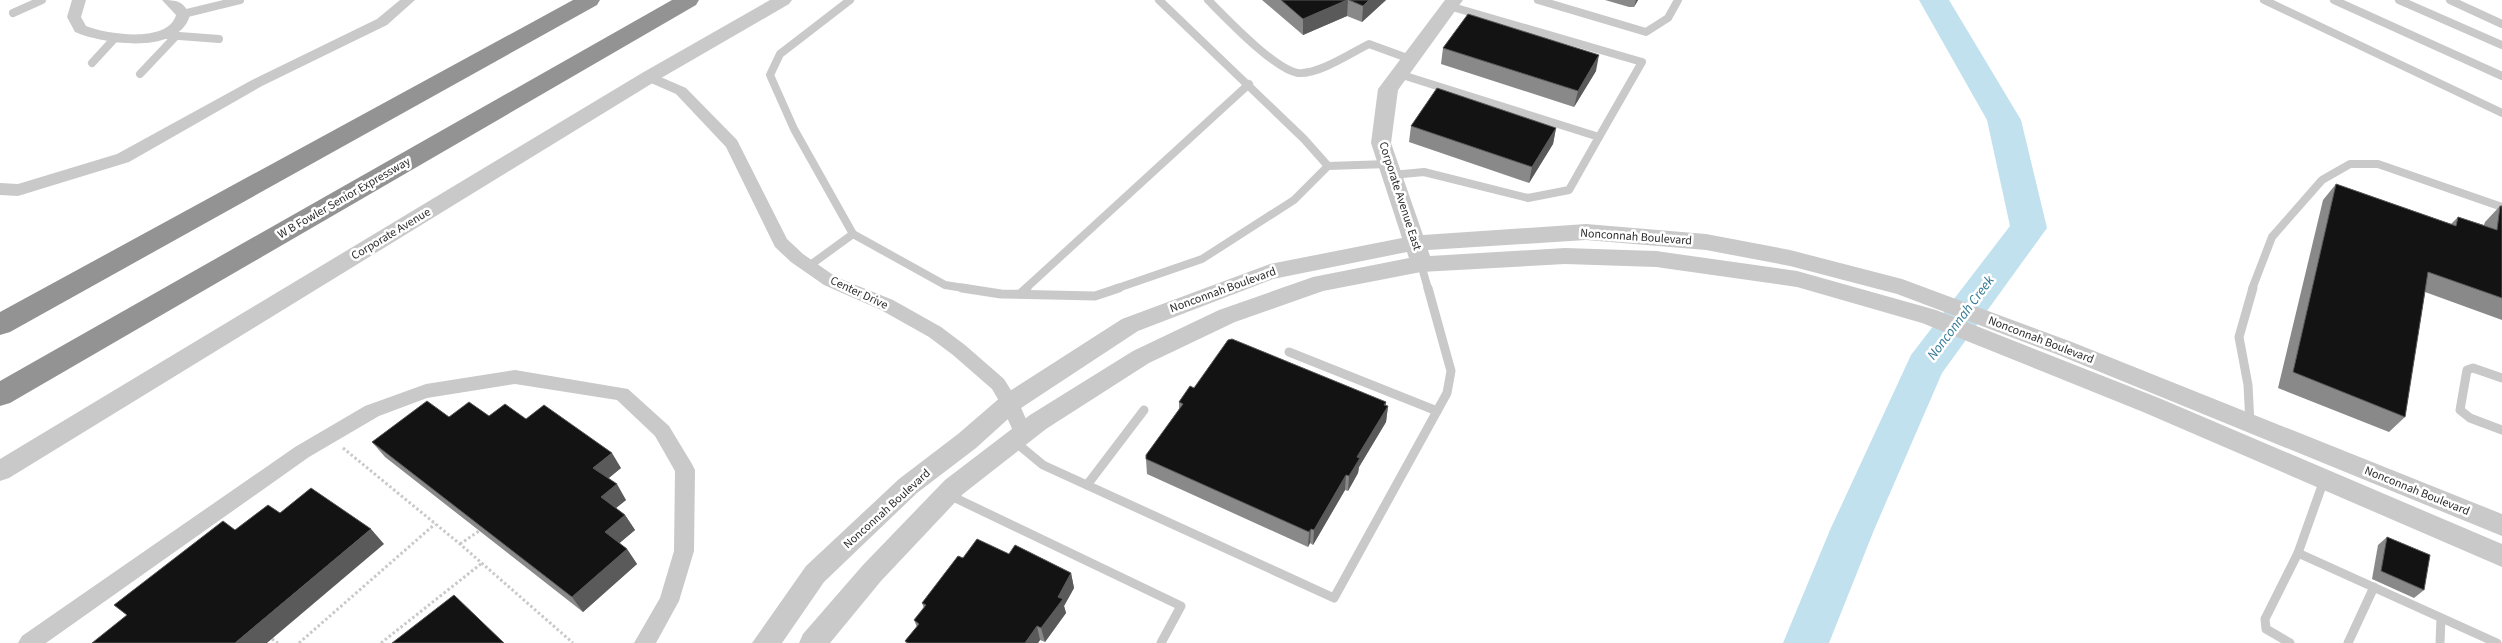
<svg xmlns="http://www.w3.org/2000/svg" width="2502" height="643" font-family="'Source Sans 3',sans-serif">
	<rect width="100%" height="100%" fill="#fff"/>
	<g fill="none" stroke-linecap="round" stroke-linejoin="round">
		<!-- river -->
		<path fill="#c1e1ee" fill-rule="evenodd" d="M1919,0H1949L2021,120L2047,228L1942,373L1874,530L1829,643H1783L1830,530L1911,355L2010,226L1987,120Z"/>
		<!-- path -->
		<g stroke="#c9c9c9" stroke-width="3" stroke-dasharray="2.5 2.5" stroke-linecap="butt">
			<path d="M343,448L460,544L573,643"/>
			<path d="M460,544L479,531"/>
			<path d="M272,639L278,643"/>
			<path d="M299,643L435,524"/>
			<path d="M381,643L482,563"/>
		</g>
		<!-- service-far1 -->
		<g stroke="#c9c9c9" stroke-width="8">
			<path d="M850,0L780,54L770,75L794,129L853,234L945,285L970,289"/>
			<path d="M1159,0L1304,139L1328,166"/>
			<path d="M1208,0C1225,17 1275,70 1298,73C1318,75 1351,53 1369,44L1410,59"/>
			<path d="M1538,0L1646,32L1668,18L1678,0"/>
			<path d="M2264,0L2502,113"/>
			<path d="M2334,0L2502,76"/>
			<path d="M2399,0L2502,45"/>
			<path d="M2450,0L2502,24"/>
			<path d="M1449,6L1642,62L1599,137"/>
			<path d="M13,13L42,0"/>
			<path d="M183,14L240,0"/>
			<path d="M166,35L219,39"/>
			<path d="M92,63L115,38"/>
			<path d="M140,74L176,36"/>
			<path d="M1392,175L1424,172L1528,198L1569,190L1599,137L1399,74"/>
			<path d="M1421,264L1428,289"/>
			<path d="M809,266L853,234"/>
			<path d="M1025,289L1249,84"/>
			<path d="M1115,289L1202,259L1294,200L1328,166L1388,164"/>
			<path d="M2252,289L2272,237L2322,180L2350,164H2378L2502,207"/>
		</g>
		<!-- service -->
		<g stroke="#c9c9c9" stroke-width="9">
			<path d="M962,288L1001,294L1095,296L1119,288"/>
			<path d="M1020,294L1027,288"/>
			<path d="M1289,352L1437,411"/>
			<path d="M2502,378L2473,368L2467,370L2460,410L2470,418L2502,430"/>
			<path d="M2250,424L2248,385L2239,337L2253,288"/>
			<path d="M1014,441L1043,465L1334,598L1447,393L1451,371L1428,288"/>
			<path d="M2324,480L2298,553L2497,643"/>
			<path d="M1087,485L1144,410"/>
			<path d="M947,494L1181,606L1161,643"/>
			<path d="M2290,643L2266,629L2265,619L2298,553"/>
			<path d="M2348,643L2374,587"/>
			<path d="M2440,643L2441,618"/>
		</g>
		<!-- minor -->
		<g fill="#c9c9c9" fill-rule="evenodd">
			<path d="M72,0H86L81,17L86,26C106,34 168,44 176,15L162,0C177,0 183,1 190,15C179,56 103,44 75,32L67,17Z"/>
			<path d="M400,0H415L387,25L262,86L129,162L18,196L0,195V183L18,184L117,154L252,80L377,19Z"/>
			<path d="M649,72L686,88L737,140L787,239L803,254L836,277L893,300L941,327L965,345L1004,379L1019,403L1032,433L1030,438L1023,441L1016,438L1002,406L992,389L953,355L929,337L881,310L824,285L791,262L775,247L726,147L676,94L644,80L642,77Z"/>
			<path d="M515,370L628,389L669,426L692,464L695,470L694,551L679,601L656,643H634L660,598L674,551L675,471L655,436L617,400L515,384L427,398L379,416L309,457L46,643H18L22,636L295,447L365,406L426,384Z"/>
		</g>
		<!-- tertiary -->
		<g fill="#c9c9c9" fill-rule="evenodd">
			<path d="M770,0H792L789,4L656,81L9,478L0,481V459L642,73Z"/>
			<path d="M1445,0H1463L1398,90L1391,143L1423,235L1586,224L1706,234L1790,250L1902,279L2072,342L2502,514V536L2056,354L1897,294L1790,266L1706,250L1586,240L1428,250L1430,256L1565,248L1656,251L1797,271L1936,310L2159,398L2502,544V567L2143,412L1922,323L1797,287L1656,267L1565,264L1421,272L1323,291L1235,322L1149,363L1046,429L963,494L881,581L830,643H799L803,634L863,565L945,480L1030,415L1133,351L1219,310L1313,277L1409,258L1407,252L1273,279L1138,331L1018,410L976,448L917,493L824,582L782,643H752L806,566L899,479L958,434L1002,396L1122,319L1270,264L1402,238L1371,143L1378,89Z"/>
		</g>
		<!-- motorway -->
		<g fill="#939393" fill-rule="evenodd">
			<path d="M573,0H600L597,5L10,332L0,335V312Z"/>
			<path d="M672,0H699L696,5L10,403L0,406V381Z"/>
		</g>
	</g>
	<!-- wall -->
	<g fill="#898989">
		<path d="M1262,0H1386L1362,22L1347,16L1303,35Z"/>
		<path d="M1605,0H1638L1634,7H1629Z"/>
		<path d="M1443,48L1596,71L1574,107L1441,64Z"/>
		<path d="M1411,126L1556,128L1553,144L1529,183L1409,142Z"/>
		<path d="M2336,184L2451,224L2458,217L2484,225L2485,222L2500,206H2502V320L2425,292L2405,417L2389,432L2278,388L2323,200Z"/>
		<path d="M1194,388L1386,402V406H1388L1386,422L1359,467L1358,473L1348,491L1345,490L1313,545L1310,543L1308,547L1147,474L1146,459L1179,409V402Z"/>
		<path d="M489,416L526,419L621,468L608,478L626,500L616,508L625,515L635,530L619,543L627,549L637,564L583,612L385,457L372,442L449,417Z"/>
		<path d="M2387,537L2424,590L2414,598L2372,579L2378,545Z"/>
		<path d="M1009,554L1071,573L1074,588L1064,606L1066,613L1045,642L1040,640L1038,643H906L905,641L917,627L914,620L924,608L922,603L963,558Z"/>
	</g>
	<!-- shaded-wall -->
	<g fill="#5a5a5a">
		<path d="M1348,0L1347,16L1303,35V19Z"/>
		<path d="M1369,0H1386L1362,22L1363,6Z"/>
		<path d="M1636,0H1638L1634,7Z"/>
		<path d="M1599,55L1596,71L1574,107L1578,91Z"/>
		<path d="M1556,128L1553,144L1529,183L1532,167Z"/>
		<path d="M1386,402L1385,410L1388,406L1386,422L1359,467L1358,473L1348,491L1349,476L1357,457Z"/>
		<path d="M612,453L621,468L603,483L593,468Z"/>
		<path d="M1346,475L1345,490L1313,545L1314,530Z"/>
		<path d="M617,484L626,500L611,512L601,497Z"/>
		<path d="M625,515L635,530L615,547L605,532Z"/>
		<path d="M371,529L384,544L267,643H235Z"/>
		<path d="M1311,529L1310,543L1308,547L1309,532Z"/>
		<path d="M627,549L637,564L583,612L572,597Z"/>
		<path d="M1071,573L1074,588L1064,606L1066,613L1045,642L1041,628Z"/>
		<path d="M1037,626L1040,640L1038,643H1025Z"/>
	</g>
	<!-- building -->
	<g fill="#131313" stroke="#5a5a5a">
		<path d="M1281,0H1347L1303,19Z"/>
		<path d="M1349,0H1369L1363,6Z"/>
		<path d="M1468,14L1599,55L1578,91L1443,48Z"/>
		<path d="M1437,88L1556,128L1532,167L1411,126Z"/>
		<path d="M2336,184L2456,226L2458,217L2497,230L2500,206H2502V298L2428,272L2405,417L2293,372Z"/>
		<path d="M1232,339L1386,402L1384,405L1388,406L1357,457L1360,458L1349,476L1346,475L1314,530L1311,529L1309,532L1146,459V455L1183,404L1179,402L1190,386L1194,388L1228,340Z"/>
		<path d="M427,401L449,417L469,402L489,416L505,404L526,419L544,405L612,453L593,468L617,484L601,497L625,515L605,532L627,549L572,597L372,442Z"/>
		<path d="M311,488L371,529L235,643H92L127,615L114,605L223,521L235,530L268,505L280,513Z"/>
		<path d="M2387,537L2430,555L2424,590L2381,571Z"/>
		<path d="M977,539L1009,554L1015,545L1071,573L1058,597L1063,599L1041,628L1037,626L1025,643H908L905,641L919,624L914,620L926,605L922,603L958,556L963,558Z"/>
		<path d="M454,595L504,643H392Z"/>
	</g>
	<g text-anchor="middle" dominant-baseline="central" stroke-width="5" stroke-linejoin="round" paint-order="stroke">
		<!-- street labels -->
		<g font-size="12" fill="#2c2c2c" stroke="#fff">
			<text transform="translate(1400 196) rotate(72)">Corporate Avenue East</text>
			<text transform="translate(344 198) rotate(-30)">W B Fowler Senior Expressway</text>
			<text transform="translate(391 234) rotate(-31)">Corporate Avenue</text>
			<text transform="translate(1636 237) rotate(4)">Nonconnah Boulevard</text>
			<text transform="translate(1223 290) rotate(-20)">Nonconnah Boulevard</text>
			<text transform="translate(859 293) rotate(25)">Center Drive</text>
			<text transform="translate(2041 340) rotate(21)">Nonconnah Boulevard</text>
			<text transform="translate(2417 491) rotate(22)">Nonconnah Boulevard</text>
			<text transform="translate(887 509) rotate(-42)">Nonconnah Boulevard</text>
		</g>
		<!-- water labels -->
		<g font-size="14" font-style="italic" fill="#337895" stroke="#fff">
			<text transform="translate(1961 318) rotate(-53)">Nonconnah Creek</text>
		</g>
	</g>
</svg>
